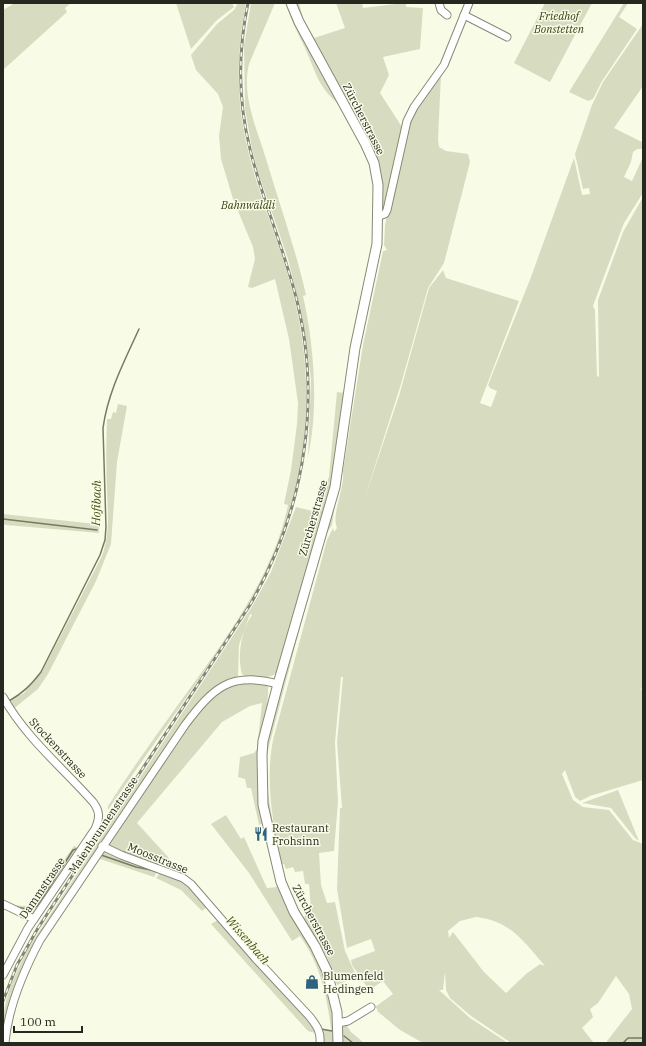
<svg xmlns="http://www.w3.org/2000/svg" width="646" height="1046" font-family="'IBM Plex Serif',serif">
	<rect width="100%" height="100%" fill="#f8fce7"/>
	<!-- green -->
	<g fill="#d7dcc0" fill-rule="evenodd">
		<path d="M15,3H71L65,8L67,12L3,70V10Z"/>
		<path d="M176,3H232L234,7L217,20L191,49Z"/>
		<path d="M238,3H246C236,52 236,102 248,150C258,194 277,236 289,279C319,379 310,489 262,581C250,605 235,626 220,648C184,703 145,756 108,810V806C128,775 149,745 170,716C215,653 272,583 288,505L284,504L291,470L297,424L298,403L289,339L275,279L252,288L248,287L255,259L253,247L233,199L221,159L219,136L223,107L218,94L196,70L191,55L217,24L234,10Z"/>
		<path d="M251,3H275L249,64C241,97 258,131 267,162C280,206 296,250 306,295L303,296C314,343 319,409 308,456L311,379L302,315L288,259L258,172L252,149L245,109L244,45Z"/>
		<path d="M286,3H287L342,107C318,88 317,75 305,48C298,33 290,19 286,3Z"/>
		<path d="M295,3H299L303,18L314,38L345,28L336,3H362L363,8L403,3H406V7L423,8L420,49L383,57L389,75L380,93L402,127L385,209L382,211L380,178L301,21Z"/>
		<path d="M545,3H592L550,82L514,63Z"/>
		<path d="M624,3H628L619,17L637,29L602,81L593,99L588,101L569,92Z"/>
		<path d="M643,24V86L614,128L642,142L643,140V149H637L633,152L631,162L624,177L632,181L643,157V193L624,223L593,306L595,310L597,376L599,377L598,300L623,232L643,197V687L640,690L643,689V780L590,796L580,801L575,797L565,770L562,774L573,800L583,807L609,810L633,840L643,844V1043H608L607,1041L632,1009L629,994L616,976L598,1003L590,1009L593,1017L582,1028L594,1043H511L471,1016L450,998L446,990L445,972L443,990H439L470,1018L508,1043H423L400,1030L377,1011L378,1010L375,1007L393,994L383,981L369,990L352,965L351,960L375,951L371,939L347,948L337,889L340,808H342L337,742L343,677H341L335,742L338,802L334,851L319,853L321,885L327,903L335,902L345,951L357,977L337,985L327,957L304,919L306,911L311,910L309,884H305L303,871L295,872L293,867L286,869L284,864H281C273,823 265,782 273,740L327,540L333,528L334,532L337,528C331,513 345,489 343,471L363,345L383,251L387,250L384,245L385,225L404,137L414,111L441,75L438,139L439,147L446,151L468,154L470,162L444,263L428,288L401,384L365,497L399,396L429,288L443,270L446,278L519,301L480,403L491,407L497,391L490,388L488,385L531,277L574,158L582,195L590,194L589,188L583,189L575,154L592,105L603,82ZM476,917C511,921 523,941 545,966L540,964L526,974L506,993L484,972L453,932L449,938L448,931L460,921Z"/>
		<path d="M337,392L345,393L332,489L278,671C271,681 255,676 245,676L242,674C237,657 241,630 252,615L250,614L239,645L238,676L215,687L185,719L43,928C25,959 12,990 3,1026C3,998 15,975 27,950L253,605L271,572L296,507L317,512L320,508L329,476Z"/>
		<path d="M118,404L127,406L117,462L111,544L96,581L48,674L38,689L12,710L8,703L24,693L42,672L102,556C110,533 108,517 107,492C106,468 106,443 107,419H111L113,412L116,413Z"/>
		<path d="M335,504L332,525L326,534L310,589L268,750C263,786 274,818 277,853C266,820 262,783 266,748L310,581Z"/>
		<path d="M3,514L96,524L99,526V533L6,525L3,524Z"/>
		<path d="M247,682L264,684L268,687C269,708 261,728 259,748C256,773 260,798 264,823L259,825L251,788H247L245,779L238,777L240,757L254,753L257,749L262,703L250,706L222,722L137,823L169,858L160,866L122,854L108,845L181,734L204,705L229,686Z"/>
		<path d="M618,790L639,841L635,838L611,808L582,803Z"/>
		<path d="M226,815L241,839L244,837L267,888L277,887L278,883L324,970L333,1007L335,1043H322L321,1029L331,1030C327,995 320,964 300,936L292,941L249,873L211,824Z"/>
		<path d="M74,846L81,848L34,913L29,914L9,904L22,906L32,905Z"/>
		<path d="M104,851L157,872L154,877L97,858Z"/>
		<path d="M161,872L185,882L207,907L202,911L181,890L156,878Z"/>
		<path d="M218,920L296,1004L318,1033L310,1032L307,1030L211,924Z"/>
		<path d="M346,1024L351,1032L364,1043H343V1027Z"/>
	</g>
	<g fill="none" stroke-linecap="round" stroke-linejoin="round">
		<!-- stream -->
		<g stroke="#767b5f" stroke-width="1.5">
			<path d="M3,519L97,530"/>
			<path d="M9,701C23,693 31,685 41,672L100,555L105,540L106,527L103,428C108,392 124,362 139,329"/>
			<path d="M101,855L136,867L156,871"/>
			<path d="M16,907L32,910L38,905L73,850L76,849"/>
			<path d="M321,1029L332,1031"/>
			<path d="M344,1036L353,1043"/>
			<path d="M623,1043L628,1038H643"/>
		</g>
		<defs>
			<g id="minor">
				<path d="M439,3L441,10L447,15"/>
				<path d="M464,15L507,37"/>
				<path d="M379,216L385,214L387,210L407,121L414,107L444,65L469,3"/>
				<path d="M3,697C26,738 62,767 93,802C100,811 100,818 95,829L28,928L3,975"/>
				<path d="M102,846L121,855L183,878L191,884L256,959L310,1017C317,1026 321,1032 320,1043"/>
				<path d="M3,904L34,919"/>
				<path d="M338,1023L348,1021L371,1007"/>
				<path d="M5,1043C8,1007 23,972 40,940L185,725C213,688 230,671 278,684"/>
			</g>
			<path id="major" d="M291,3L299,22L365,143L374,163L378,185L377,244L355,348L335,487L278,684L263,741L262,755L263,805L281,882L294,912L315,946L327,971L337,1012L338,1043"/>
		</defs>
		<!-- minor casing -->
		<use href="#minor" stroke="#868a77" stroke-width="9"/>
		<!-- major casing -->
		<use href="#major" stroke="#868a77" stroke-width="11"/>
		<!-- minor -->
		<use href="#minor" stroke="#fff" stroke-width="7"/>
		<!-- major -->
		<use href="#major" stroke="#fff" stroke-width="9"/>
		<defs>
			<path id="rail" d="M3,1001L17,965L38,928L250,605C306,508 324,394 293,286C280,239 261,195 250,149C238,101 238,51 248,3"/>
		</defs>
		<!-- rail casing -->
		<use href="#rail" stroke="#828577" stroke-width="3"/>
		<!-- rail -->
		<use href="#rail" stroke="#f8fce7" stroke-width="1.5" stroke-dasharray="4.5" stroke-linecap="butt"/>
	</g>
	<!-- icons -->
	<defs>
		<symbol id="restaurant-bare" viewBox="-9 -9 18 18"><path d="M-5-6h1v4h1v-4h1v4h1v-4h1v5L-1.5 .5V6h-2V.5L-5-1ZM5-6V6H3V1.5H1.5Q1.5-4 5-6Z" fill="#30617f" stroke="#f8fce7" stroke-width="2.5" paint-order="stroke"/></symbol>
		<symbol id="shop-bare" viewBox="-9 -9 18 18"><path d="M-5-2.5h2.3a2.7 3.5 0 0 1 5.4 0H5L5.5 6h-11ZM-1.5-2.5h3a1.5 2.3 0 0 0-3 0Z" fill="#30617f" stroke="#f8fce7" stroke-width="2.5" paint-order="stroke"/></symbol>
	</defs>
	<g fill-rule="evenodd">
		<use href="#restaurant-bare" x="251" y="824" width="20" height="20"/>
		<use href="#shop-bare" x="302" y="972" width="20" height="20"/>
	</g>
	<g text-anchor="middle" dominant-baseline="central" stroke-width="3" stroke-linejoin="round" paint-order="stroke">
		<!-- park labels -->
		<g font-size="11" font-style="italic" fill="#3a3f11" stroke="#f8fce7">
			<text x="559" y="16">Friedhof<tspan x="559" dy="13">Bonstetten</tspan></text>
			<text x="248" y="205">Bahnwäldli</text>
		</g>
		<!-- street labels -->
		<g font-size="11" fill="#262820" stroke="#f8fce7">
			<text transform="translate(364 119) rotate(63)">Zürcherstrasse</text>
			<text transform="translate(313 518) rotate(-74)">Zürcherstrasse</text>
			<text transform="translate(58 748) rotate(47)">Stockenstrasse</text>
			<text transform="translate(103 825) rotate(-56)">Maienbrunnenstrasse</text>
			<text transform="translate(158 858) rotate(22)">Moosstrasse</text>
			<text transform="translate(42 888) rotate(-56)">Dammstrasse</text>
			<text transform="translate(314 920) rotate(62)">Zürcherstrasse</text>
		</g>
		<!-- poi labels -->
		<g font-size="11" fill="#262820" stroke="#f8fce7" text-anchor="start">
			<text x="272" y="828">Restaurant<tspan x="272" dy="13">Frohsinn</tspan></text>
			<text x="323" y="976">Blumenfeld<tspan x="323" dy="13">Hedingen</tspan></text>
		</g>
		<!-- water labels -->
		<g font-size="12" font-style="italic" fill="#4c5215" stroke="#f8fce7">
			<text transform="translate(96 503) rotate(-89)">Hofibach</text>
			<text transform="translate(248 940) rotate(49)">Wissenbach</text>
		</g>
	</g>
	<!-- border -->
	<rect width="646" height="1046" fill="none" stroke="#262820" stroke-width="8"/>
	<!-- scale -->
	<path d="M14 1026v6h68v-6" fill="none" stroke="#262820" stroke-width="2"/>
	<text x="20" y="1026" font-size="12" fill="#262820" stroke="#f8fce7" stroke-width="3" paint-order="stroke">100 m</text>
</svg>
